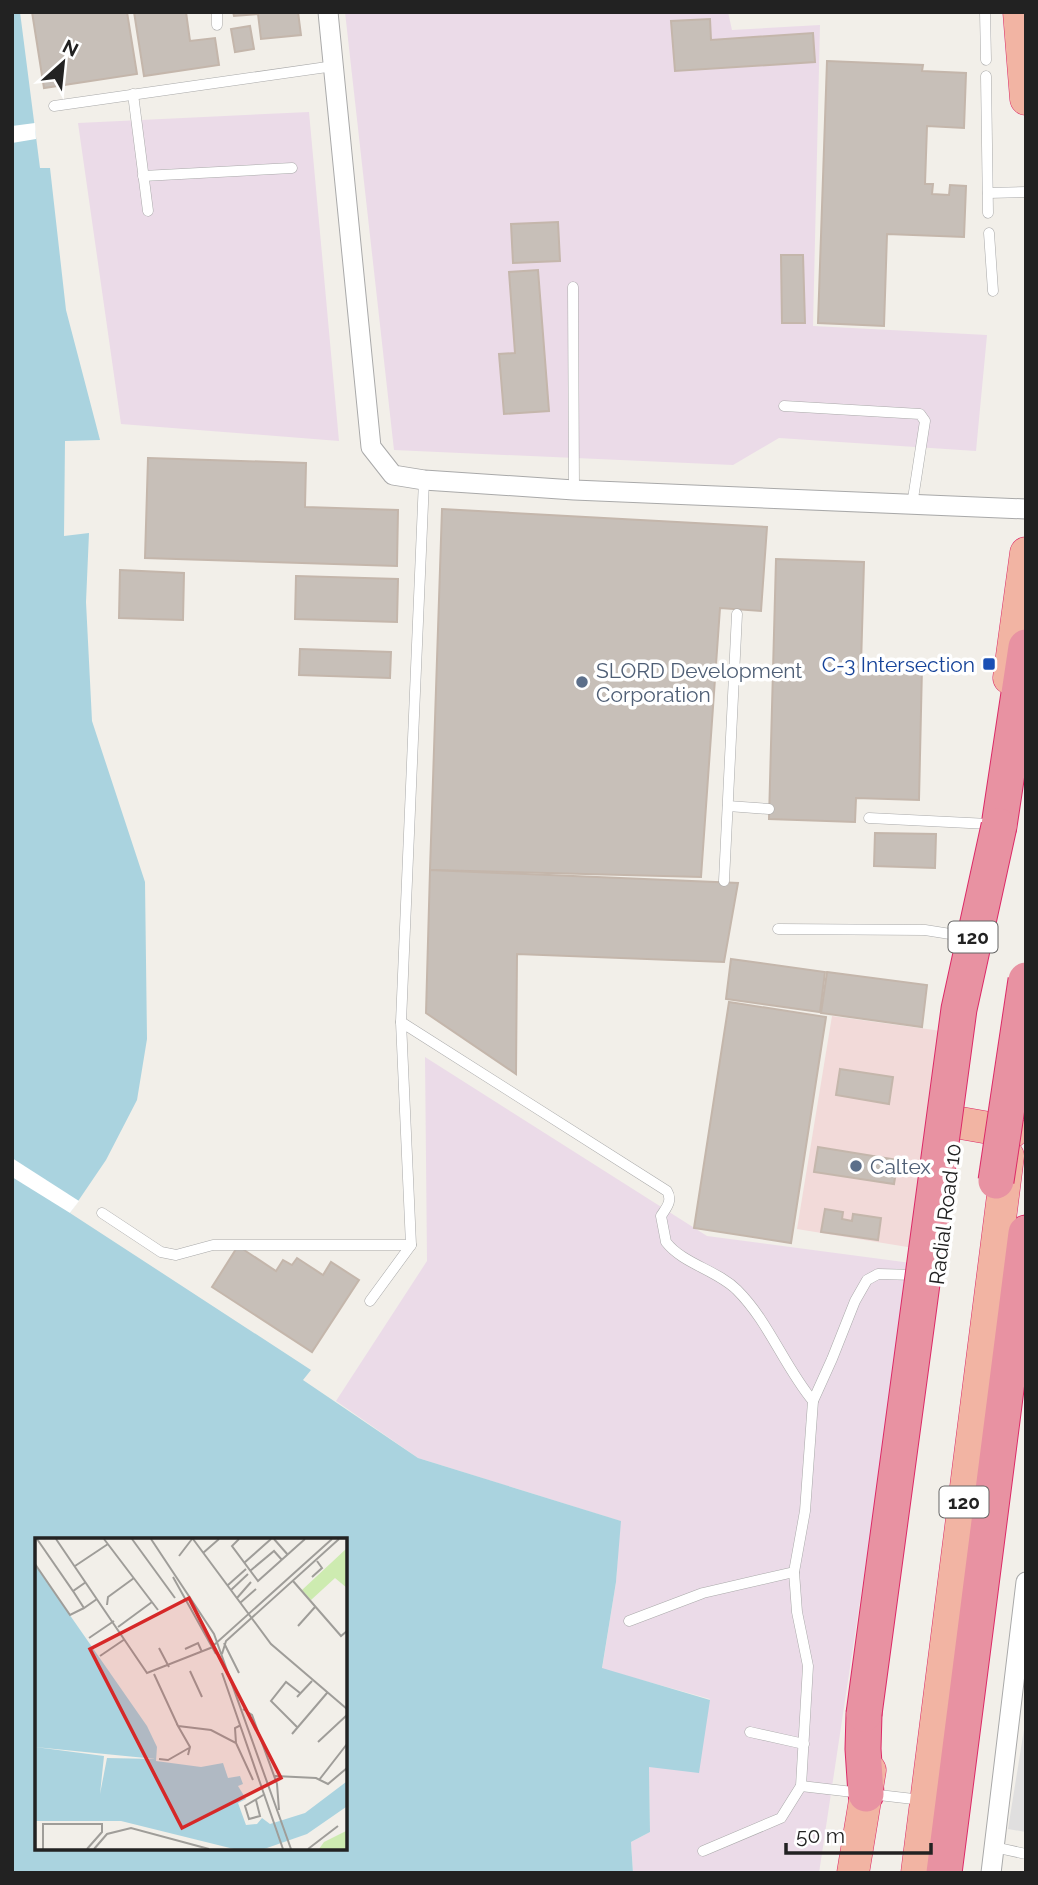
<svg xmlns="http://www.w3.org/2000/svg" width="1038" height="1885" font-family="Raleway,sans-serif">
	<rect width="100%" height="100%" fill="#f2efe9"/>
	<!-- residential -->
	<path fill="#e0dfdf" d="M1026,1717V1832L1008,1829Z"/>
	<!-- commercial -->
	<path fill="#f2dad9" d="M832,1016L956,1033L926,1250L797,1229Z"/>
	<!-- industrial -->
	<g fill="#ebdbe8">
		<path d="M345,12H728L732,30L820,25L813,326L987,335L976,451L779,438L733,465L394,450Z"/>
		<path d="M309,112L339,441L121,424L78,123Z"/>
		<path d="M425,1057L707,1236L911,1263L819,1873H633L631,1842L650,1832L649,1767L710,1699L602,1669L616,1582L620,1521L418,1458L336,1401L427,1261Z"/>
	</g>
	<!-- water -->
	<path fill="#aad3df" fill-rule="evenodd" d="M12,12H20L40,168H50L66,310L100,440L65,441L64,536L89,533L86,602L92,721L145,882L147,1039L137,1100L106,1160L70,1213L311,1370L303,1380L418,1458L621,1521L616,1582L602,1668L710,1700L699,1773L649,1767L650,1832L631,1842L633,1873H12ZM37,1540H345V1848H37Z"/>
	<!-- pier -->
	<g fill="#fff">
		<path d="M35,123L36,139L12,143V126Z"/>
		<path d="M12,1158L79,1201L70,1213L12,1177Z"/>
	</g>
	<!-- building -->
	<g fill="#c7bfb8" stroke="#c4b6ab" stroke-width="2">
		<path d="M32,12H127L137,74L44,88Z"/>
		<path d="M134,12H186L190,41L215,38L219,65L144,76Z"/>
		<path d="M233,12H298L301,35L261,39L258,14L234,16Z"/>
		<path d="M710,19L711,40L813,33L815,62L675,71L671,21Z"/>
		<path d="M250,26L254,49L235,52L231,29Z"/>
		<path d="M827,61L923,65L922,71L966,73L964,128L927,126L925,184H933L932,194L949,195L950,185L966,186L964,237L887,234L884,326L818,323Z"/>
		<path d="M558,222L560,261L513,263L511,224Z"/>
		<path d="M781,255H803L805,323H782Z"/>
		<path d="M538,270L549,411L504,414L499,354L515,353L509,272Z"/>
		<path d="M148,458L306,463L305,507L398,510L397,566L145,558Z"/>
		<path d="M442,509L767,527L761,611L720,608L701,877L430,870Z"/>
		<path d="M776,559L864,562L861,665L922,667L919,800L856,798L855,822L769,819Z"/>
		<path d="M120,570L184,573L183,620L119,618Z"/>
		<path d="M296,576L398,579L397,622L295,619Z"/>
		<path d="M300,649L391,652L390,678L299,675Z"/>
		<path d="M875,833L936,834L935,868L874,866Z"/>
		<path d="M430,870L738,883L724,962L517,954L516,1074L426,1013Z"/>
		<path d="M731,959L825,972L820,1012L726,999Z"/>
		<path d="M827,972L927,985L922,1027L821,1013Z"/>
		<path d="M729,1002L826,1017L791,1243L694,1228Z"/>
		<path d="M840,1069L893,1077L889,1104L836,1095Z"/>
		<path d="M818,1147L898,1160L894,1184L814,1172Z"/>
		<path d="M825,1209L843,1212L842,1219L852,1221L853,1214L881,1218L878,1240L821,1232Z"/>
		<path d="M238,1246L276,1271L283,1260L292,1265L297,1258L323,1275L331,1262L359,1280L312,1352L212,1287Z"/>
	</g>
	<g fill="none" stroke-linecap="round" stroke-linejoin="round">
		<defs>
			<g id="service">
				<path d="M217,12V25"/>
				<path d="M985,12L986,60"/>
				<path d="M986,76L988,213"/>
				<path d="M133,94L148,211"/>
				<path d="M54,106L334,66"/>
				<path d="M143,176L292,168"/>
				<path d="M988,193L1026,192"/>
				<path d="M989,233L993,291"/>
				<path d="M573,287L574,490"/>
				<path d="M784,406L920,414L925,421L912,505"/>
				<path d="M728,806L769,809"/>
				<path d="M869,818L989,824"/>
				<path d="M724,881L737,614"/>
				<path d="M778,929L925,930L969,937"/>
				<path d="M401,1022L424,480"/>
				<path d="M102,1213L161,1252L176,1255L213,1245H411"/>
				<path d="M370,1301L411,1245L401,1022L667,1191C673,1201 666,1208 661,1216L666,1242C683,1264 717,1270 737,1290C769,1322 784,1366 813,1401L805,1511L794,1572L797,1612L808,1666L801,1786L781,1818L703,1851"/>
				<path d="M813,1401L832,1359L855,1301L867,1280L878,1274L916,1275"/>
				<path d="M629,1621L703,1593L794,1572"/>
				<path d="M750,1732L804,1744"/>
				<path d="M801,1786L922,1800"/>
				<path d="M994,1847L1026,1854"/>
			</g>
			<g id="minor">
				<path d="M328,12L371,447L393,475L424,480L574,490L1026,509"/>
				<path d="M991,1873L1026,1582"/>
			</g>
			<g id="trunk">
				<path d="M1019,12L1026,99"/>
				<path d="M1009,678L1026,553"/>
				<path d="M955,1122L1012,1132"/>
				<path d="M853,1873L870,1770"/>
				<path d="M917,1873L1008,1156"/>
			</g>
			<g id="motorway">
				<path d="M999,826L1026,647"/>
				<path d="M864,1714L863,1749L866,1794"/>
				<path d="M944,1873L1026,1233"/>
			</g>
		</defs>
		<!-- service casing -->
		<use href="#service" stroke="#a9a9a9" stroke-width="11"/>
		<!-- minor casing -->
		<use href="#minor" stroke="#a9a9a9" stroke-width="21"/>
		<!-- trunk casing -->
		<use href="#trunk" stroke="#dc2a67" stroke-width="33"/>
		<!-- motorway casing -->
		<use href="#motorway" stroke="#dc2a67" stroke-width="37"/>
		<!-- service -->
		<use href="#service" stroke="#fff" stroke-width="10"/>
		<!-- minor -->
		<use href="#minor" stroke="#fff" stroke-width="19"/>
		<!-- trunk -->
		<use href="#trunk" stroke="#f2b4a3" stroke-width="32"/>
		<!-- motorway -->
		<use href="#motorway" stroke="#e892a2" stroke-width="35"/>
		<defs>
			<g id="motorway-bridge">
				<path d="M996,1181L1026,980"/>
				<path d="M864,1714L959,1009L999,826"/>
			</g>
		</defs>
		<!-- motorway-bridge casing -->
		<use href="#motorway-bridge" stroke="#dc2a67" stroke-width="37" stroke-linecap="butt"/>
		<!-- motorway-bridge -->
		<use href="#motorway-bridge" stroke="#e892a2" stroke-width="35"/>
	</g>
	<!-- markers -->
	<rect fill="#1a4fb4" stroke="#fff" stroke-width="2.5" x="982" y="657" width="14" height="14" rx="3.5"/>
	<g fill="#5c6f8a" stroke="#fff" stroke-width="2.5">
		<circle cx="582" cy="682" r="7"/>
		<circle cx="856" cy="1166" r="7"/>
	</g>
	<g text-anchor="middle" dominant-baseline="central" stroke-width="7" stroke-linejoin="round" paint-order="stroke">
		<!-- shield labels -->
		<g fill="#fff" stroke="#646464" stroke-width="2">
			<rect x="948.5" y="921.5" width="49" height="31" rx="5"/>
			<rect x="939.5" y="1486.5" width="49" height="31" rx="5"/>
		</g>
		<g font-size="19" font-weight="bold" fill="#222">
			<text x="973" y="937">120</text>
			<text x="964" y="1502">120</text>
		</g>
		<!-- transit labels -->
		<g font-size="21" fill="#164399" stroke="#fff" text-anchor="end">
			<text x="975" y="664">C-3 Intersection</text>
		</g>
		<!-- service labels -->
		<g font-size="21" fill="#4e5e75" stroke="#fff" text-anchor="start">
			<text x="596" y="670">SLORD Development<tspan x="596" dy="24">Corporation</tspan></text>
			<text x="870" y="1166">Caltex</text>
		</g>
		<!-- street labels -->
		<g font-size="21" fill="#222" stroke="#fff">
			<text transform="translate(945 1214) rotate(-83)">Radial Road 10</text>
		</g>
	</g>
	<!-- overview -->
	<g transform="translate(35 1538)">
		<rect width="312" height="312" fill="#f2efe9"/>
		<path d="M311,11L312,50L300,40L276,62L267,52ZM311,293V311H284L289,304Z" fill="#cdebb0"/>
		<path d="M0,27L112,188L122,209L121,223L166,229L188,225L193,240L205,238L208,246L203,248L211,261L203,265L211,287L222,286L227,280L235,286L270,275L311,244V269L272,296L229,311H199L86,283H0Z" fill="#aad3df"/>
		<path d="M0,209L70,216L121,221L72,220L65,256L69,218Z" fill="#f2efe9"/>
		<path fill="none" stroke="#9f9d99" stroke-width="2" d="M2,1L38,53L51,44M21,1L112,135L178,109M69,1L123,72M97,1L140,60M116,1L179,96L256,311M158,1L236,106L312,171M204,1L197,8L223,43L270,1M239,1L253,17M168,15L184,1M144,18L157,1M209,25L236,1M0,26L35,77L49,70M40,28L73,6M215,33L239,13L247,22M138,39L181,116M277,39L287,30L282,23M258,43L306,98L312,93M193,47L211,31M196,52L213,36M38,53L49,70L62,61M202,60L216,44M205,65L221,51M72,67L73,59L99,40M263,88L280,69M83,89L117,64M54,100L79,83M189,105L204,135M179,107L297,1M124,110L134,129M150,111L163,105L167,114M187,116L191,103L304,1M65,118L90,101M155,133L167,159M187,135L248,311M119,136L143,188M262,159L277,143M208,171L217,177L242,246L244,272M262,189L236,163L251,144L265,155M257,196L292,155M283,204L312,177M201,205L200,190L206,187M153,217L155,209L143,188L176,192L201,205L218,242M124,221L133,222L154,210M240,238L281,240L293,246L312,230M284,242L312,206M221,262L225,278L214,281L210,268L230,256M8,311V286H67V294L52,311M59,311L72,296L96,290L174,311M273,311L303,288"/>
		<path fill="#d62828" fill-opacity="0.15" stroke="#d62828" stroke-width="3.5" d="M154,60L246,240L147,290L55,111Z"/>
		<rect width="312" height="312" fill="none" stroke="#222" stroke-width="3.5"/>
	</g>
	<!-- border -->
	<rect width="1038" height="1885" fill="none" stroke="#222222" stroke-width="28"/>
	<!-- north arrow -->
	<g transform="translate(63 63) rotate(27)" stroke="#ffffff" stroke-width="5" paint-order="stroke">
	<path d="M0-5L12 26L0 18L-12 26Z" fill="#222222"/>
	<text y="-10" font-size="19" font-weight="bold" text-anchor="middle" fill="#222222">N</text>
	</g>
	<!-- scale -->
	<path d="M786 1843v10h145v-10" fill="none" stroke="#222222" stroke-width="3.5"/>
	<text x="796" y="1843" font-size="21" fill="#222222" stroke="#ffffff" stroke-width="5" paint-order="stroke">50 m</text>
</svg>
